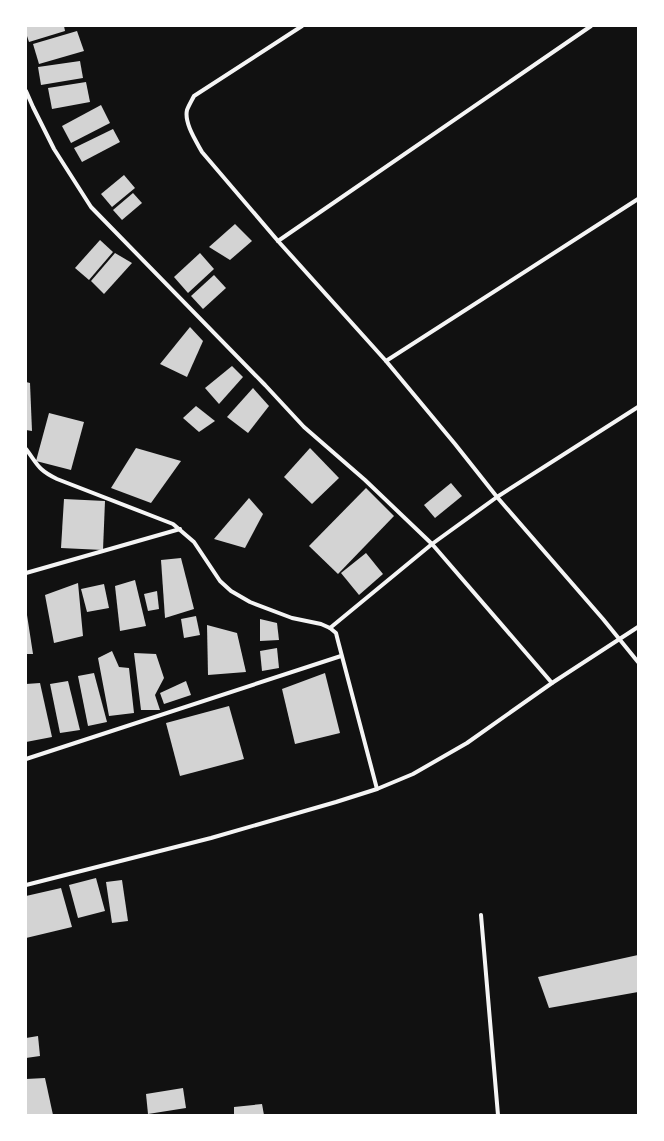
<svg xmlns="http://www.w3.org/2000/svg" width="664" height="1141" font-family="'Space Grotesk',sans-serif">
	<rect width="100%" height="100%" fill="#111"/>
	<!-- building -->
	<g fill="#d3d3d3">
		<path d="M26,26H64L65,31L29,42L26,33Z"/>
		<path d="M77,31L84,51L39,64L33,44Z"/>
		<path d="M80,61L83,78L41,85L38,67Z"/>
		<path d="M86,82L90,102L52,109L48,88Z"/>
		<path d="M101,105L110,123L71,143L62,126Z"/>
		<path d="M113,129L120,142L82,162L74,148Z"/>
		<path d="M124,175L135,188L112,207L101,194Z"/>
		<path d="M133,193L142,203L122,220L113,210Z"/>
		<path d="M235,224L252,241L230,260L209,247Z"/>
		<path d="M100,240L113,252L89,280L75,268Z"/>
		<path d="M115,253L132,263L104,294L91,281Z"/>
		<path d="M200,253L214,269L188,293L174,277Z"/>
		<path d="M214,275L226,288L203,309L191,296Z"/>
		<path d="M190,327L203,341L187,377L160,364Z"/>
		<path d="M232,366L243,377L219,404L205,388Z"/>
		<path d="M26,382L30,383L32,431L26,430Z"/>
		<path d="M253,388L269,406L248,433L227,417Z"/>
		<path d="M196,406L215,421L199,432L183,418Z"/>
		<path d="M49,413L84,422L71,470L36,461Z"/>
		<path d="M136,448L181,461L151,503L111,488Z"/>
		<path d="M310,448L339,478L312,504L284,477Z"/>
		<path d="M451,483L462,496L435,518L424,505Z"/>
		<path d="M366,488L394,516L338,574L309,546Z"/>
		<path d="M249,498L263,514L245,548L214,539Z"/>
		<path d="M64,499L105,501L103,550L61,548Z"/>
		<path d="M366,553L383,574L359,595L341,573Z"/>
		<path d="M181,558L194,609L165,618L161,560Z"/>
		<path d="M135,580L146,626L120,631L115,586Z"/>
		<path d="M78,583L83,636L54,643L45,595Z"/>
		<path d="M104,584L109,608L87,612L81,589Z"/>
		<path d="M157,591L159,609L148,611L144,594Z"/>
		<path d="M27,615L33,654H26Z"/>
		<path d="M196,616L200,635L184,638L181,619Z"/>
		<path d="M260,619L277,623L279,640L260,641Z"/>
		<path d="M207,625L237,633L246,672L208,675Z"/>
		<path d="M277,648L279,668L262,671L260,651Z"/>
		<path d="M112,651L119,667L129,668L134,713L109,716L98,658Z"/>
		<path d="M134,653L156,654L164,678L155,695L160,710H141Z"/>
		<path d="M94,673L107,722L88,726L78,676Z"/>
		<path d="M325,673L340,733L295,744L282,689Z"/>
		<path d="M68,681L80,730L60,733L50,684Z"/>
		<path d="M186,681L191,695L164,704L160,693Z"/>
		<path d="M40,683L52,737L26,742V684Z"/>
		<path d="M229,706L244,759L180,776L166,723Z"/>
		<path d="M96,878L105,911L78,918L69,885Z"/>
		<path d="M122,880L128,921L112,923L106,882Z"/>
		<path d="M61,888L72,927L26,938V896Z"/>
		<path d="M638,955V992L549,1008L538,977Z"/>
		<path d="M38,1036L40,1056L26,1058V1038Z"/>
		<path d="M45,1078L53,1115H26V1079Z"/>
		<path d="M183,1088L186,1108L148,1114L146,1094Z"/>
		<path d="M262,1104L264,1115H234V1107Z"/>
	</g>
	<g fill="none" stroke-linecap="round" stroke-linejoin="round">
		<!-- minor -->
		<g stroke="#f5f5f5" stroke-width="4">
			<path d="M302,26L194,96C192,100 189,105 187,110C184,123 196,141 202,152L278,241L386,361L455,444L497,497L603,619L638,662"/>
			<path d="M26,91L33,107L54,149L91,207L265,385L304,427L365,480L432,544L552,683"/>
			<path d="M278,241L591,26"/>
			<path d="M386,361L638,199"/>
			<path d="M26,449C38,465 38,470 57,479L173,524L194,542L220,581L231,591L250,602L292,618L321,624L330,628L336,633L338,641L377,789"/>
			<path d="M26,573L180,529"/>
			<path d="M330,628L432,544L497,497L638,407"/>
			<path d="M26,759L341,656"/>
			<path d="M26,885L211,838L336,802L377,789L413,774L467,743L552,683L638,627"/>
			<path d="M481,915L498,1115"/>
		</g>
	</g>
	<!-- border -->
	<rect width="664" height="1141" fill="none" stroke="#ffffff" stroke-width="54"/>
</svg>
